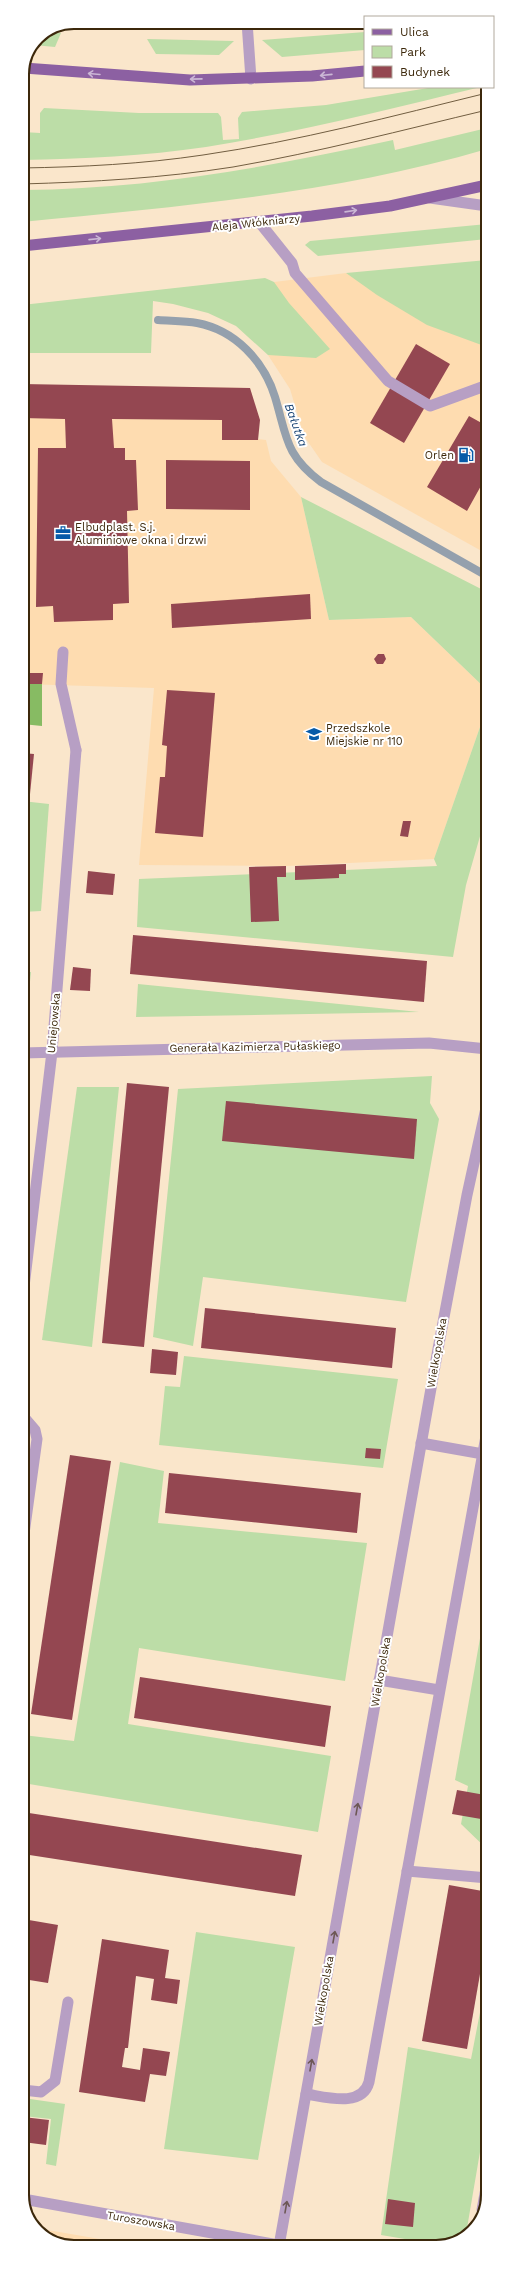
<svg xmlns="http://www.w3.org/2000/svg" width="510" height="2269" font-family="'Work Sans',sans-serif">
	<rect width="100%" height="100%" fill="#fae6cb"/>
	<!-- built -->
	<g fill="#fedcb0">
		<path d="M346,273L487,327V554L322,462L304,436L290,389L268,355L274,282Z"/>
		<path d="M22,385L250,388L259,420L258,439L266,440L271,461L301,497L329,620L411,617L487,690V707L434,859L286,866L139,865L154,688L22,684Z"/>
		<path d="M36,2228L146,2247H71L40,2234Z"/>
	</g>
	<!-- green -->
	<g fill="#bcdda7">
		<path d="M150,22H234V23H153Z"/>
		<path d="M50,32L61,33L55,47L34,45L37,37Z"/>
		<path d="M365,32V50L282,57L262,40Z"/>
		<path d="M147,39L234,41L219,55L156,54Z"/>
		<path d="M434,87H481C390,109 299,132 206,147C145,156 83,159 22,160V109L23,132L40,133V113L44,108L139,113H218L221,117L223,140L239,139L238,118L242,112L326,105Z"/>
		<path d="M487,128V149C333,194 181,206 22,222V190C151,189 268,167 393,140L395,150Z"/>
		<path d="M487,224V239L318,256L305,245L310,241Z"/>
		<path d="M487,260V347L427,325L377,295L346,273Z"/>
		<path d="M265,278L274,282L289,303L330,349L316,358L268,355L236,326L208,313L173,304L153,301L151,353H22V305Z"/>
		<path d="M301,497L487,592V690L411,617L329,620Z"/>
		<path d="M487,707V812L466,885L453,957L137,927L139,879L437,866L434,859Z"/>
		<path d="M22,801L49,804L41,911L22,912Z"/>
		<path d="M31,972L26,1019H22V973Z"/>
		<path d="M138,984L419,1012L136,1017Z"/>
		<path d="M432,1076L430,1103L439,1119L406,1302L203,1277L193,1346L153,1337L178,1089Z"/>
		<path d="M77,1087H119L92,1347L42,1340Z"/>
		<path d="M184,1356L398,1379L383,1468L159,1445L165,1386L180,1387Z"/>
		<path d="M120,1462L164,1471L158,1523L367,1543L345,1681L139,1648L128,1724L331,1756L318,1832L23,1783V1735L74,1741Z"/>
		<path d="M488,1593V1850L461,1824L468,1786L455,1780Z"/>
		<path d="M196,1932L295,1947L258,2160L164,2149Z"/>
		<path d="M488,1971V2105L466,2234L447,2246L381,2235L408,2047L471,2059Z"/>
		<path d="M23,2098L65,2104L56,2166L46,2164L51,2119L23,2116Z"/>
	</g>
	<!-- forest -->
	<path fill="#87bb63" d="M22,683L42,684V726L22,724Z"/>
	<g fill="none" stroke-linecap="round" stroke-linejoin="round">
		<!-- stream -->
		<path stroke="#94a0ad" stroke-width="8" d="M158,320C171,321 185,321 197,323C235,330 264,361 275,397C287,437 285,455 321,482L487,576"/>
	</g>
	<!-- building -->
	<g fill="#944751">
		<path d="M416,344L450,364L404,443L370,423Z"/>
		<path d="M22,384L250,388L260,420L258,440H222V420L112,419L114,448H125V460H136L138,510L127,511L129,603L113,604V620L54,622L53,606L36,607L38,448H66L65,419L22,418Z"/>
		<path d="M469,416L487,426V487L482,484L467,511L427,487Z"/>
		<path d="M166,460L250,461V510L166,509Z"/>
		<path d="M310,594L311,619L172,628L171,604Z"/>
		<path d="M378,654H384L386,659L383,664H377L374,659Z"/>
		<path d="M28,673H43L42,684H28Z"/>
		<path d="M167,690L215,693L203,837L155,833L160,777H165L167,746L162,745Z"/>
		<path d="M22,753L34,754L30,794L22,793Z"/>
		<path d="M403,821H411L408,837L400,836Z"/>
		<path d="M346,864V874H339V878L295,880V866Z"/>
		<path d="M286,866V877H277L279,921L251,922L249,867Z"/>
		<path d="M88,871L115,874L113,895L86,893Z"/>
		<path d="M133,935L427,961L424,1002L130,974Z"/>
		<path d="M73,967L91,969L90,991L70,990Z"/>
		<path d="M127,1083L169,1087L144,1347L102,1343Z"/>
		<path d="M226,1101L417,1119L414,1159L222,1141Z"/>
		<path d="M205,1308L396,1328L392,1368L201,1348Z"/>
		<path d="M152,1349L178,1352L176,1375L150,1373Z"/>
		<path d="M366,1448L381,1449L380,1459L365,1458Z"/>
		<path d="M70,1455L111,1461L72,1720L31,1714Z"/>
		<path d="M169,1473L361,1493L357,1533L165,1513Z"/>
		<path d="M140,1677L331,1706L325,1747L134,1718Z"/>
		<path d="M457,1790L485,1795L481,1819L452,1814Z"/>
		<path d="M29,1813L302,1855L295,1896L23,1854Z"/>
		<path d="M449,1885L488,1892V1928L467,2049L422,2041Z"/>
		<path d="M23,1919L58,1925L48,1983L23,1979Z"/>
		<path d="M102,1939L169,1950L165,1978L180,1980L177,2004L151,2000L154,1979L136,1976L128,2048H125L122,2067L140,2070L143,2048L170,2052L166,2076L150,2074L145,2102L79,2092Z"/>
		<path d="M23,2117L49,2120L46,2145L23,2142Z"/>
		<path d="M388,2199L415,2203L413,2227L385,2224Z"/>
	</g>
	<g fill="none" stroke-linecap="round" stroke-linejoin="round">
		<!-- service -->
		<g stroke="#b79fc4" stroke-width="11">
			<path d="M247,22L251,79"/>
			<path d="M260,223L292,263L295,273L388,381L430,406L482,387L487,390"/>
			<path d="M63,652L61,684L76,750"/>
			<path d="M421,1443L483,1454"/>
			<path d="M379,1680L439,1690"/>
			<path d="M407,1871L488,1878"/>
			<path d="M23,2090L41,2092L55,2081L68,2002"/>
			<path d="M306,2094C326,2097 362,2108 369,2082L488,1425"/>
			<path d="M482,2210L488,2177"/>
		</g>
		<!-- minor -->
		<g stroke="#b79fc4" stroke-width="11">
			<path d="M22,1053L429,1043L487,1049"/>
			<path d="M23,1295L52,1052L76,750"/>
			<path d="M23,1416L35,1430L37,1439L23,1541"/>
			<path d="M23,2199L284,2246"/>
		</g>
		<!-- tertiary -->
		<g stroke="#b79fc4" stroke-width="11">
			<path d="M430,198L487,206"/>
			<path d="M279,2246L438,1349L467,1195L488,1099"/>
		</g>
		<!-- primary -->
		<g stroke="#8c60a2" stroke-width="11">
			<path d="M24,68L190,80L312,76L365,71"/>
			<path d="M22,246L312,216L390,206L487,185"/>
		</g>
		<!-- tram -->
		<g stroke="#725e41" stroke-width="1">
			<path d="M22,168C82,167 143,164 203,155C299,141 393,116 487,93"/>
			<path d="M22,184C93,182 163,178 233,167C319,152 403,130 487,110"/>
		</g>
	</g>
	<!-- one-way arrows -->
	<defs><path id="oneway-shaft" d="M-6 0H5M1.5-3L5.5 0L1.5 3" fill="none" stroke-width="1.6" stroke-linecap="round" stroke-linejoin="round"/></defs>
	<g stroke="#cbb7d5">
		<use href="#oneway-shaft" transform="translate(94 74) rotate(-175)"/>
		<use href="#oneway-shaft" transform="translate(326 75) rotate(174)"/>
		<use href="#oneway-shaft" transform="translate(196 79) rotate(179)"/>
		<use href="#oneway-shaft" transform="translate(351 211) rotate(-8)"/>
		<use href="#oneway-shaft" transform="translate(95 239) rotate(-6)"/>
	</g>
	<g stroke="#6d5855">
		<use href="#oneway-shaft" transform="translate(357 1809) rotate(-80)"/>
		<use href="#oneway-shaft" transform="translate(334 1937) rotate(-80)"/>
		<use href="#oneway-shaft" transform="translate(311 2065) rotate(-80)"/>
		<use href="#oneway-shaft" transform="translate(286 2207) rotate(-80)"/>
	</g>
	<!-- icons -->
	<defs>
		<symbol id="fuel-bare" viewBox="-9 -9 18 18"><path d="M-5.5-6h7V0h2V4h1.3V-2.5L3-4.5l.8-.8L6-3V5H2.5V1h-1V6h-7ZM-4.2-4.7v3.2H.2V-4.7Z" fill="#065aa8" stroke="#fff" stroke-width="2.5" paint-order="stroke"/></symbol>
		<symbol id="office-bare" viewBox="-9 -9 18 18"><path d="M-6-3h4V-5.5h4V-3h4V5H-6ZM-1-4.5V-3h2v-1.5ZM-6 0V1H6V0Z" fill="#065aa8" stroke="#fff" stroke-width="2.5" paint-order="stroke"/></symbol>
		<symbol id="school-bare" viewBox="-9 -9 18 18"><path d="M0-5L7-2L0 1L-7-2ZM-4 1L0 2.5L4 1V4Q0 6-4 4Z" fill="#065aa8" stroke="#fff" stroke-width="2.5" paint-order="stroke"/></symbol>
	</defs>
	<g fill-rule="evenodd">
		<use href="#fuel-bare" x="455" y="444" width="22" height="22"/>
		<use href="#office-bare" x="52" y="522" width="22" height="22"/>
		<use href="#school-bare" x="303" y="723" width="22" height="22"/>
	</g>
	<g text-anchor="middle" dominant-baseline="central" stroke-width="4" stroke-linejoin="round" paint-order="stroke">
		<!-- street labels -->
		<g font-size="11" fill="#3c280b" stroke="#fff">
			<text transform="translate(256 223) rotate(-6)">Aleja Włókniarzy</text>
			<text transform="translate(54 1023) rotate(-85)">Uniejowska</text>
			<text transform="translate(255 1047) rotate(-1)">Generała Kazimierza Pułaskiego</text>
			<text transform="translate(437 1353) rotate(-80)">Wielkopolska</text>
			<text transform="translate(381 1672) rotate(-80)">Wielkopolska</text>
			<text transform="translate(324 1991) rotate(-80)">Wielkopolska</text>
			<text transform="translate(141 2221) rotate(10)">Turoszowska</text>
		</g>
		<!-- poi labels -->
		<g font-size="11" fill="#3c280b" stroke="#fff" text-anchor="start">
			<text x="454" y="455" text-anchor="end">Orlen</text>
			<text x="75" y="527">Elbudplast. S.j.<tspan x="75" dy="13">Aluminiowe okna i drzwi</tspan></text>
			<text x="326" y="728">Przedszkole<tspan x="326" dy="13">Miejskie nr 110</tspan></text>
		</g>
		<!-- water labels -->
		<g font-size="12" font-style="italic" fill="#174374" stroke="#fff">
			<text transform="translate(296 425) rotate(70)">Bałutka</text>
		</g>
	</g>
	<!-- crop -->
	<path d="M0 0H510V2269H0ZM74 29H436A45 45 0 0 1 481 74V2195A45 45 0 0 1 436 2240H74A45 45 0 0 1 29 2195V74A45 45 0 0 1 74 29Z" fill="#fff" fill-rule="evenodd"/>
	<path fill="none" stroke="#3c280b" stroke-width="2" d="M74 29H436A45 45 0 0 1 481 74V2195A45 45 0 0 1 436 2240H74A45 45 0 0 1 29 2195V74A45 45 0 0 1 74 29Z"/>
	<!-- legend -->
	<rect x="364" y="16" width="130" height="72" fill="#ffffff" stroke="#b1a99d"/>
	<rect x="372" y="29" width="20" height="6" fill="#8c60a2" stroke="#b1a99d"/>
	<text x="400" y="36" font-size="12" fill="#3c280b">Ulica</text>
	<rect x="372" y="46" width="20" height="12" fill="#bcdda7" stroke="#b1a99d"/>
	<text x="400" y="56" font-size="12" fill="#3c280b">Park</text>
	<rect x="372" y="66" width="20" height="12" fill="#944751" stroke="#b1a99d"/>
	<text x="400" y="76" font-size="12" fill="#3c280b">Budynek</text>
</svg>
